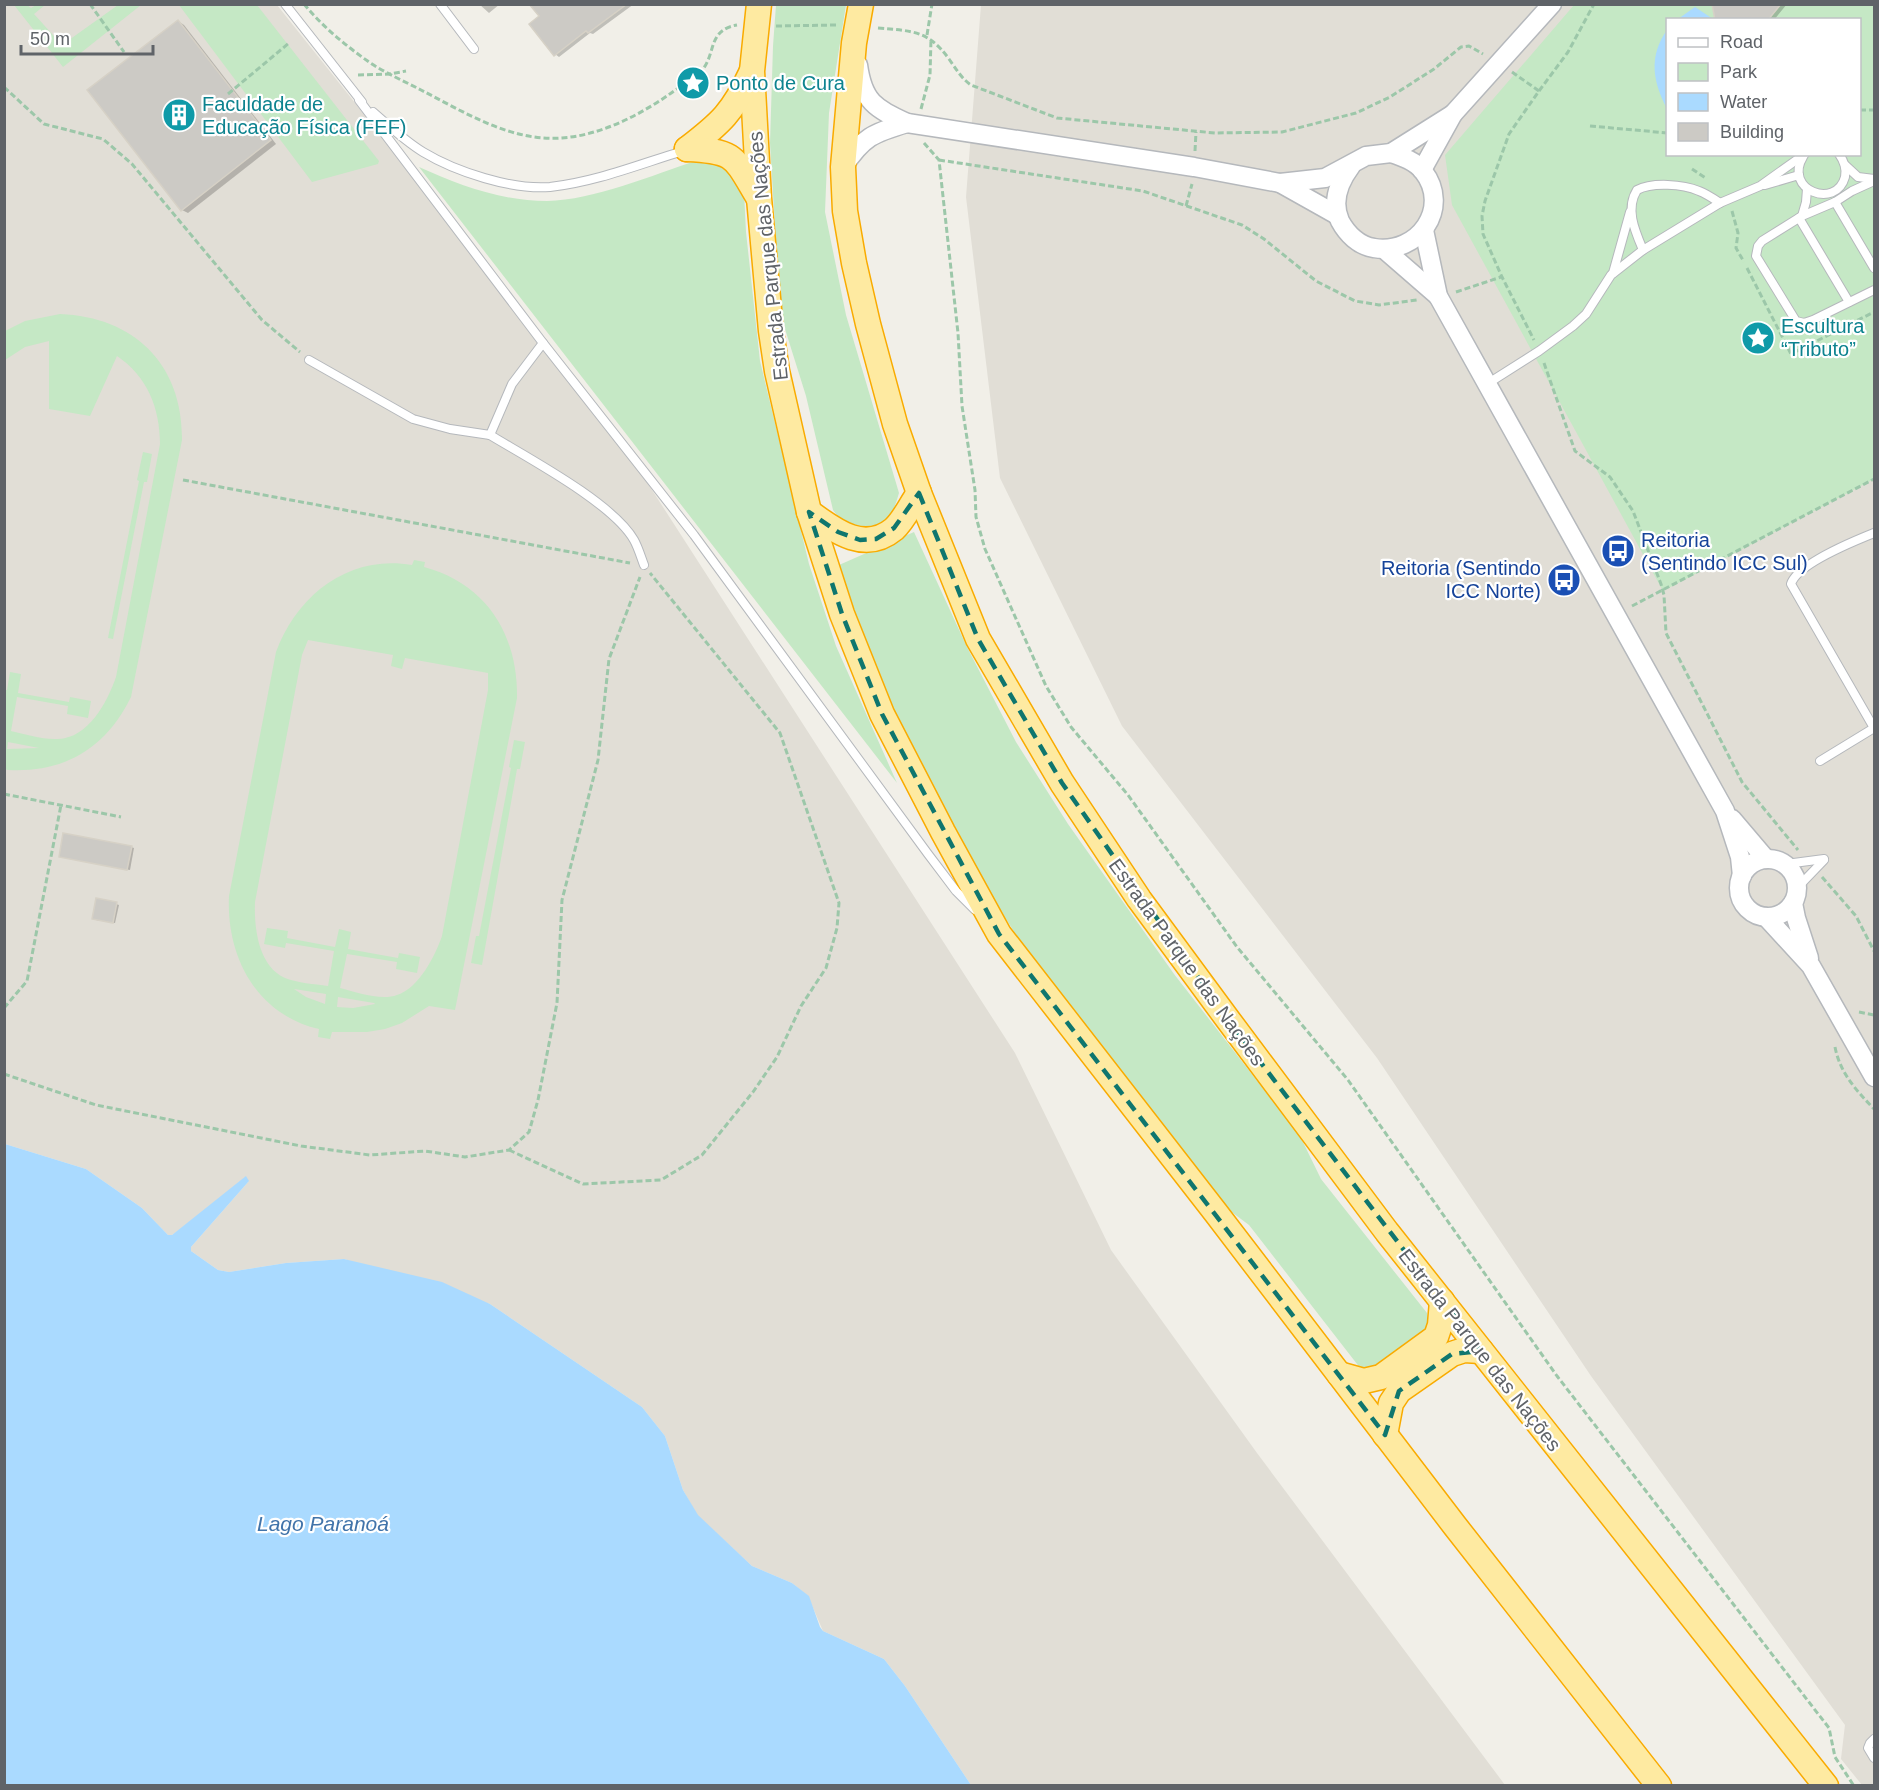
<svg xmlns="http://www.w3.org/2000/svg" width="1879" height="1790" font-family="Arial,sans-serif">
	<rect width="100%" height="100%" fill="#f1efe8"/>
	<!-- education -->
	<g fill="#e1ded6" fill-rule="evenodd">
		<path d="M4,5H277L603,414L1015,1053L1111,1250L1257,1453L1505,1785H971L905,1686L884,1659L823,1631L808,1596L792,1583L752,1566L697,1515L683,1490L665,1436L642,1407L490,1304L344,1259L286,1263L229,1272L218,1270L191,1251V1247L249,1181L172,1235H168L142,1208L86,1169L5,1144Z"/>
		<path d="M981,5H1874V1785H1862L1841,1759L1845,1725L1591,1376L1377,1058L1122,726L1000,478L966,197ZM1668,20H1860V154H1668Z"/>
	</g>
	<!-- green -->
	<g fill="#c5e8c5" fill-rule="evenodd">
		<path d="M14,5H27L31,8L36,5H45L34,14L62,45L118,5H141L63,67Z"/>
		<path d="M179,5H257L379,161L378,164L312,182Z"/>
		<path d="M776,5H846L829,113L825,212L846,315L899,493C892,517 888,524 863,531L842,522L833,510L806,396L785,329L782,310L777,260L770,143L773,46Z"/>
		<path d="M1574,5H1874V479L1663,591L1452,205L1445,155ZM1668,20H1860V154H1668Z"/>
		<path d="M698,160L722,164L744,192L746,232L760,361L809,564L836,646L897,783L419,167C459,185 501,201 547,201C594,200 653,175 698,160Z"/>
		<path d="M60,314C135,317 183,365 182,440L131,697C106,748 65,773 8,770L4,769V690H7L10,672L21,674L18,693L69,702L70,697L91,701L88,718L67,714L68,706L17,697L11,731C25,734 43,740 58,739C88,738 107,703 116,677L160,444C160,408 147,376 117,356L90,416L49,409V341L25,347L5,360V331L25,321ZM8,742L39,748L7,749Z"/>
		<path d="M143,452L152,454L147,482H144L113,639L108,638L139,481L137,480Z"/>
		<path d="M914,532L967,647L1016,742L1068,824L1174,974L1300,1136L1321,1179L1427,1313L1430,1325L1424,1340L1364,1373L1249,1225L1221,1204L1024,947C960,850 909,751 866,643C855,618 848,591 839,565Z"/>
		<path d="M414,560L425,562L424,567C487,584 518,635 517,698L455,1010L429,1006L402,1023L385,1029L367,1032H332L330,1039L318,1037L319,1029C257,1015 226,957 229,896L276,652C297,595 349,554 412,565ZM308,640L393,655L391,666L402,669L405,658L488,673V690L442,936C435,956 419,988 397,995C381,1001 356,992 340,988L347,954L397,962L396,969L417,973L420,957L399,953L398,958L348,949L351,932L339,929L335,947L287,938L288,931L267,928L264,944L285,948L286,943L334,951L328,986C314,984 298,983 285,978C258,966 254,927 255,902L302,655ZM294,989L326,994L325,1004L306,997ZM338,997L374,1003L375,1004L353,1008L337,1007Z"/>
		<path d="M514,740L525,742L520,769H517L482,965L471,963L476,936H479L511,768L509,767Z"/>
	</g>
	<!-- water -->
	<g fill="#aadaff">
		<path d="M1695,7L1713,19H1678Z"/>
		<path d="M1667,30V109C1653,82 1648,57 1667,30Z"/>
		<path d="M5,1144L86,1169L142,1208L168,1235H172L246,1176L249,1181L191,1247V1251L218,1270L229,1272L286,1263L344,1259L442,1282L490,1304L642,1407L665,1436L683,1490L698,1515L752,1566L792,1583L809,1596L820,1627L823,1631L884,1659L905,1686L971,1785H5Z"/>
	</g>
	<!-- shadow -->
	<g fill="#0003">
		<path d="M479,4H500L489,13Z"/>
		<path d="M531,4H634L593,34L590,33L559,57L555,54L541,16Z"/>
		<path d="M1714,4H1787L1774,20H1714L1716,19Z"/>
		<path d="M178,21L184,25L276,144L188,213L182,210Z"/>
		<path d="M131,847L134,848L130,870L63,857Z"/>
		<path d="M116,904L119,905L115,923L96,920Z"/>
	</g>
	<!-- building -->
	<g fill="#cccac5" stroke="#d6d1c6" stroke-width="1.5">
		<path d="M529,4H627L588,33L586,31L554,56L529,24L539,16Z"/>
		<path d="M1712,4H1781L1768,20H1715Z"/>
		<path d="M178,20L271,140L181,211L87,90Z"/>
		<path d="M63,833L132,846L127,870L59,857Z"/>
		<path d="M96,898L117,902L113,923L92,919Z"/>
	</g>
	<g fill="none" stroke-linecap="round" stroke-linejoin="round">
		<defs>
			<g id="service">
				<path d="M285,4L362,102"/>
				<path d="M440,4L474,49"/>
				<path d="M359,100L543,343L694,535L928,854L956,891L975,910"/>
				<path d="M373,112C389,126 405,141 423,152C456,172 512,190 550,187C596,182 640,164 683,151"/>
				<path d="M1803,157C1783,190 1836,210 1845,177C1847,168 1844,161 1839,154"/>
				<path d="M1845,165L1858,177L1874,179"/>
				<path d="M1874,181L1852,191L1835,202L1802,216L1762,241L1758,246L1756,256L1796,321L1804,323L1813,320L1874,290"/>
				<path d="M1765,185L1799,175"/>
				<path d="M1835,202L1874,268"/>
				<path d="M1802,216L1806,202L1807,189"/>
				<path d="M1799,218L1849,302"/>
				<path d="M1643,250C1635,231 1625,209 1637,190C1652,182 1683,184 1699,191C1707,194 1714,199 1720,203"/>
				<path d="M1613,273L1630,212"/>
				<path d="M543,343L512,384L490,435C528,458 613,503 634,540C638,547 641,557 644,565"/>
				<path d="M309,360L413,419L450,429L490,435"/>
				<path d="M1487,384L1539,351L1573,326L1586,314L1611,275L1643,250L1720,203L1760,186L1805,154"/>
				<path d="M1874,533C1854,541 1797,564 1791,584L1874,728"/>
				<path d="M1820,761L1874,728"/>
				<path d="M1786,864L1824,859"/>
				<path d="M1798,887L1824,860"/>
				<path d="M1874,1739L1870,1743L1868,1748L1874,1758"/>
			</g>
			<g id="tertiary">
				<path d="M858,65C863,102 875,108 907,123L1194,167L1280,183L1325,178L1366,156L1391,153L1453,114"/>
				<path d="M1351,166C1339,182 1331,201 1340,221C1347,234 1359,246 1374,248C1418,255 1452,208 1423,171C1415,161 1403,157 1391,153"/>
				<path d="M843,167C863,137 873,133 907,123"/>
				<path d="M1422,170L1453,114L1552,4"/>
				<path d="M1280,183L1337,215"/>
				<path d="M1424,230L1438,296L1725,811L1740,857L1742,876"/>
				<path d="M1385,250L1438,296"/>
				<path d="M1732,819L1766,859"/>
				<circle cx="1768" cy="888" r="29"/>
				<path d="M1793,903L1796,918L1809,958"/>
				<path d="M1766,917L1811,966L1874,1077"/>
			</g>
			<g id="trunk">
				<path d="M759,4L752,71L759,198L771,331L777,371L809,512L842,614L882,714L943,832L999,934L1216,1213L1455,1526L1659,1786"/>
				<path d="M861,4L854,43L843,167L845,211L854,263L868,324L895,424L919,493L978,639L1062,783L1139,899L1229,1021L1387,1232L1826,1786"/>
				<path d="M687,149C721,123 733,112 751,73"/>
				<path d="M687,149C736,151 734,157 758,197"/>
				<path d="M809,512C834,530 864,554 894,529C904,520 911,504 919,493"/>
				<path d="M1339,1374L1364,1381L1381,1377L1436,1337L1440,1325L1442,1301"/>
				<path d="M1385,1435L1391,1403L1399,1391L1452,1354L1464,1350L1481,1351"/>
			</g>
		</defs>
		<!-- service casing -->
		<use href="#service" stroke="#b5b8bc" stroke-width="10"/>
		<!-- tertiary casing -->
		<use href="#tertiary" stroke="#b5b8bc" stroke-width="21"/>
		<!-- trunk casing -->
		<use href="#trunk" stroke="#f9ab00" stroke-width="27"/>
		<!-- path -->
		<g stroke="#9cc7a9" stroke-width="3" stroke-dasharray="6 3" stroke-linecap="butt">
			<path d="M90,4L124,52"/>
			<path d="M304,4C322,26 346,46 369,62C385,73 404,81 421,90C464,112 511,142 562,138C602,135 642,114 674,91C684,84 696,78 703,69C716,52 708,30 737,25"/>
			<path d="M776,26L836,25"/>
			<path d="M878,28C912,31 928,30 949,59C956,69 962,79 971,85L1057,118L1215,133L1282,132L1356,113L1390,97L1434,69L1461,47L1469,46L1483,54"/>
			<path d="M927,35L932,4"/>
			<path d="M1512,72L1539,91L1509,134L1485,201L1482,216L1483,234L1502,277L1534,340"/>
			<path d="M358,75L390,74L406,71"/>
			<path d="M4,87L44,124L103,139L132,164L262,320L300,352"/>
			<path d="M1539,91L1568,52L1594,4"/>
			<path d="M228,94L289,43"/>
			<path d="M921,109L930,75L931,39"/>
			<path d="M1860,110H1874"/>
			<path d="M1590,126L1668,133"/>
			<path d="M924,143L939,160L958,333L962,406L975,490L976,517L985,549L1046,686L1071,727L1128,795L1237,947L1348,1080L1557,1376L1829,1728L1835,1757L1854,1786"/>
			<path d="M1195,151L1196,132"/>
			<path d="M939,160L1143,191L1242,225L1264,239L1316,281L1355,301L1379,305L1417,300"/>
			<path d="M1692,169L1707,179"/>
			<path d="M1186,206L1192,184"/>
			<path d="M1732,211L1738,233L1736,248L1744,262"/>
			<path d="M1747,268L1791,354L1874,312"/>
			<path d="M1456,292L1501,277"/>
			<path d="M1544,363L1575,451L1610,477L1633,511L1661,584L1664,595L1666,633L1742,782L1798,850"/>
			<path d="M183,480L630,563"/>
			<path d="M1632,606L1874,479"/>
			<path d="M4,794L121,817"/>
			<path d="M1822,877L1856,916L1874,951"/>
			<path d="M4,1008L27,981L61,805"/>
			<path d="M1859,1012L1874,1015"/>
			<path d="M1835,1047C1840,1073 1856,1090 1874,1109"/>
			<path d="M4,1074L96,1105L301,1146L370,1155L425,1151L465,1157L509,1150L529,1132L538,1100L557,1003L562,900L598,760L609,659L640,577"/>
			<path d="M509,1150L583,1184L661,1180L702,1155L753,1092L777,1057L801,1006L826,968L837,928L839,903L780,733L650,573"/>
		</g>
		<!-- service -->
		<use href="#service" stroke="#fff" stroke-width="8"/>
		<!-- tertiary -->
		<use href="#tertiary" stroke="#fff" stroke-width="18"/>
		<!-- trunk -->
		<use href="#trunk" stroke="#feeaa1" stroke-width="24"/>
	</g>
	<!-- marked area -->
	<path fill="none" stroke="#0f766e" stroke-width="4.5" stroke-dasharray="12 8" stroke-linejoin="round" d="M919,493L978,639L1062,783L1229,1021L1481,1351L1452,1354L1399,1391L1385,1435L999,934L882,714L842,614L809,512L838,532L860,540L876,539L894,528Z"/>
	<!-- icons -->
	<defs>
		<symbol id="sight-disc" viewBox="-11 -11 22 22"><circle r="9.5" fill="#0f9aa8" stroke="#fff"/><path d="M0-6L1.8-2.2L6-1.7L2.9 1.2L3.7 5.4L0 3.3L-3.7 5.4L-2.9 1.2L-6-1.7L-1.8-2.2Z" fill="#fff"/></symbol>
		<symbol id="building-disc" viewBox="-11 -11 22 22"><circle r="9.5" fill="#0f9aa8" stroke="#fff"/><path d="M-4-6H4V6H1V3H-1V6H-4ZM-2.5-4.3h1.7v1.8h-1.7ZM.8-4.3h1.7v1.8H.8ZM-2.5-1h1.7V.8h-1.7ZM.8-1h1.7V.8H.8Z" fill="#fff"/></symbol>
		<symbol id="bus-disc" viewBox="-11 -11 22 22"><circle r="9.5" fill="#1a4fb4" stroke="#fff"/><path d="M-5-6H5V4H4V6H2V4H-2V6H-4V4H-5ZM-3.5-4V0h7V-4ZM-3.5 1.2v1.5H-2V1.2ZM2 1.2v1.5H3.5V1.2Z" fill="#fff"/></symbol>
	</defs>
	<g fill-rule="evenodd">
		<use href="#sight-disc" x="674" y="64" width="38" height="38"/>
		<use href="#building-disc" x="160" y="96" width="38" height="38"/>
		<use href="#sight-disc" x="1739" y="319" width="38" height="38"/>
		<use href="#bus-disc" x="1599" y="532" width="38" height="38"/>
		<use href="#bus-disc" x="1545" y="561" width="38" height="38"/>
	</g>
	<g text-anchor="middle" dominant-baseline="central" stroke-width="4.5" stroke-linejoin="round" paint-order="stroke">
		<!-- culture labels -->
		<g font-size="20" fill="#0d838f" stroke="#fff" text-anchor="start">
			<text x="716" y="83">Ponto de Cura</text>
			<text x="202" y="104">Faculdade de<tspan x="202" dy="23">Educação Física (FEF)</tspan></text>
			<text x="1781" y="326">Escultura<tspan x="1781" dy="23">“Tributo”</tspan></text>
		</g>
		<!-- street labels -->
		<g font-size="20" fill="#5f6368" stroke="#fff">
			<text transform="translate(768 256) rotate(-96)">Estrada Parque das Nações</text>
			<text transform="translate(1187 962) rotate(54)">Estrada Parque das Nações</text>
			<text transform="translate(1480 1350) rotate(52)">Estrada Parque das Nações</text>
		</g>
		<!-- transit labels -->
		<g font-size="20" fill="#164399" stroke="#fff" text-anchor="start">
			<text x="1641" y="540">Reitoria<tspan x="1641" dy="23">(Sentindo ICC Sul)</tspan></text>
			<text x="1541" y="568" text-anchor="end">Reitoria (Sentindo<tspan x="1541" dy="23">ICC Norte)</tspan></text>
		</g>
		<!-- water labels -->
		<g font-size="21" font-style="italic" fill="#4174aa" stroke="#fff">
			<text x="323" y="1523">Lago Paranoá</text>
		</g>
	</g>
	<!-- border -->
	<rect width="1879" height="1790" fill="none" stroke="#5f6368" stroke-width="12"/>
	<!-- legend -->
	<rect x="1666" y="18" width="195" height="138" fill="#ffffff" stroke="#bfc1c3" stroke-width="1.5"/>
	<rect x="1678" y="38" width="30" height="9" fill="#ffffff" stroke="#bfc1c3" stroke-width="1.5"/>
	<text x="1720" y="48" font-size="18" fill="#5f6368">Road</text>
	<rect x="1678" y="63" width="30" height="18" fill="#c5e8c5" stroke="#bfc1c3" stroke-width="1.5"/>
	<text x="1720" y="78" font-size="18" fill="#5f6368">Park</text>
	<rect x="1678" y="93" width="30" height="18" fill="#aadaff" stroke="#bfc1c3" stroke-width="1.5"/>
	<text x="1720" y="108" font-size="18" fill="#5f6368">Water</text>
	<rect x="1678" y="123" width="30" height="18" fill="#cccac5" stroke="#bfc1c3" stroke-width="1.5"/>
	<text x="1720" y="138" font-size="18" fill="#5f6368">Building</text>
	<!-- scale -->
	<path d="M21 45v9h132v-9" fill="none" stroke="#5f6368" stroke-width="3"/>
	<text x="30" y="45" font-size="18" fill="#5f6368" stroke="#ffffff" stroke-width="4.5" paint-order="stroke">50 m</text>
</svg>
